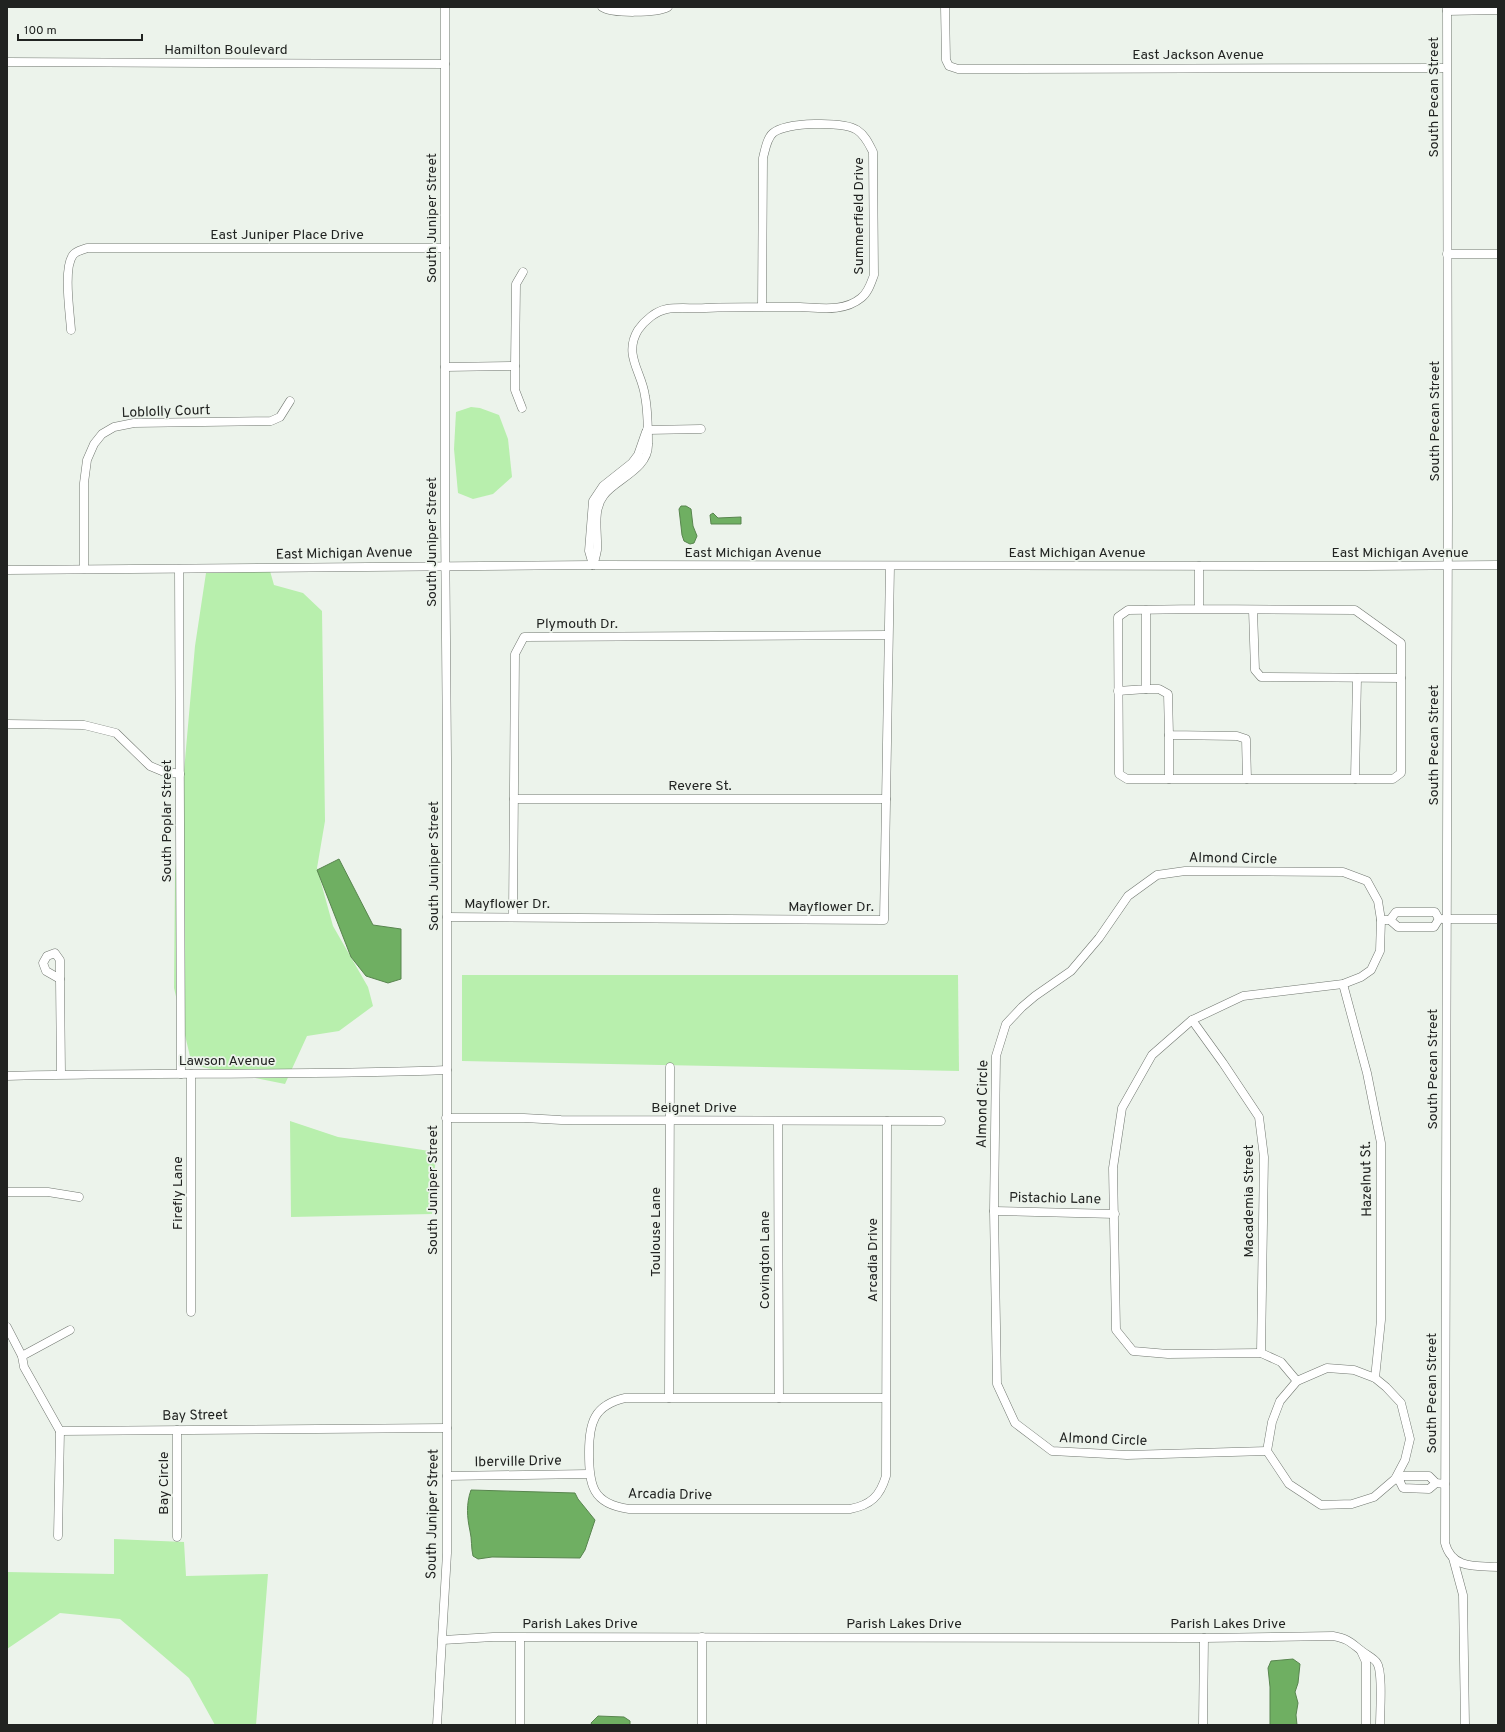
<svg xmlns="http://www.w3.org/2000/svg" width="1505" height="1732" font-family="Overpass,sans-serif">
	<rect width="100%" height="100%" fill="#ecf3eb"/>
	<!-- green -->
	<g fill="#b8efad">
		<path d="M471,407L480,408L499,415L508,439L512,477L493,494L473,499L458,493L454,449L456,412Z"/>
		<path d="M270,571L274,585L303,593L322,611L325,821L317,868L333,926L368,987L373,1006L339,1031L307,1036L285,1084L192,1065L174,988L175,874L195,646L206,573Z"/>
		<path d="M462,975H958L959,1071L462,1061Z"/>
		<path d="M290,1121L338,1137L436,1152L432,1214L291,1217Z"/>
		<path d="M114,1539L184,1542L186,1576L268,1574L256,1725H215L189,1678L120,1619L60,1613L7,1649V1572L114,1574Z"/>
	</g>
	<!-- water -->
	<g fill="#6faf62" stroke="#58854e">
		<path d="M681,506H686L691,509L693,526L697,536L694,543L690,544L684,541L682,535L679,509Z"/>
		<path d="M713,513L718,518L741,517V524H711L710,515Z"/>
		<path d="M339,859L373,925L401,929V979L388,983L366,976L351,957L317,870Z"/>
		<path d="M471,1490L575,1493L578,1499L595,1520L585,1550L580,1558L492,1557L478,1559L473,1556C471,1548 472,1539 470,1531C467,1517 466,1504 471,1490Z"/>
		<path d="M1293,1659L1300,1664L1298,1683L1295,1692L1298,1703L1296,1715L1297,1725H1270V1687L1268,1668L1271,1661Z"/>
		<path d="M598,1716L624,1717L630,1721V1725H592L591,1723Z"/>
	</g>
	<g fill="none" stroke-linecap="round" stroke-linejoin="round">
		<defs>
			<g id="minor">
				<path d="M602,7C612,14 657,13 668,7"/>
				<path d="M945,7L946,60L949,66L958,69L1446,68"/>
				<path d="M1447,7L1448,507L1445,1543C1452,1569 1475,1566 1498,1567"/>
				<path d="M1447,11L1498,10"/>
				<path d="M7,62L445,64"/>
				<path d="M1447,254H1498"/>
				<path d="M71,330C70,313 63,268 73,255C76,251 82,250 87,248H445"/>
				<path d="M445,367L515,366"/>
				<path d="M522,408L515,390V366L516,284L523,272"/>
				<path d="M647,430L701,429"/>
				<path d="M593,565C595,560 596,555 597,550C598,532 592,510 604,495C616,479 649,469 648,444C648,429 648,411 645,396C642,372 623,355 638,330C645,320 656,311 667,309C679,307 694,309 706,308C738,307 769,307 800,307C821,308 844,312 861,298C868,293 871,283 874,275L873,152C869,144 865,135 857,130C843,121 786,122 773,133C767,138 765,150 763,158L762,307"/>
				<path d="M593,565L589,551L593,501L603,486L632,463L638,455L646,432"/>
				<path d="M84,569V483L87,460L94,444L102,434L114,427L134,423L271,421L280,417L290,401"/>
				<path d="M179,569L181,1074"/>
				<path d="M7,570L593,565L1366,566L1498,565"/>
				<path d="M1199,609L1128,610L1118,617L1119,774L1127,779H1393L1401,773V643L1355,610L1199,609V566"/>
				<path d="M1253,610L1255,670L1261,677L1401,678"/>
				<path d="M1146,689H1159L1168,694L1169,735L1237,736L1246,739L1247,779"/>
				<path d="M1118,691L1146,689V610"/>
				<path d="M7,724L84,725L116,733L150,766L162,771L180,774"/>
				<path d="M1169,779V735"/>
				<path d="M1355,779L1357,678"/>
				<path d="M514,799H886"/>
				<path d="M447,917L884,920L890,566"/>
				<path d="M513,917L515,654L524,637L888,635"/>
				<path d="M1443,919H1498"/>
				<path d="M1381,920H1390L1398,927H1434L1439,919"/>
				<path d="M1390,920L1396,912H1435L1439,919"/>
				<path d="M55,953L60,960V979L46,971L43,963L47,956Z"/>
				<path d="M60,979L61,1074"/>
				<path d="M1343,984L1367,1073L1381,1143V1320L1375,1378"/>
				<path d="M1192,1020L1223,1063L1259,1117L1264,1157L1261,1353"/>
				<path d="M7,1076C154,1072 300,1076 447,1070"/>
				<path d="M446,1118H524L561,1120L941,1121"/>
				<path d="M778,1121L779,1398"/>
				<path d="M7,1192H48L79,1197"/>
				<path d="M994,1211L1115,1214"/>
				<path d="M191,1312V1074"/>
				<path d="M7,1327L22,1356L24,1367L60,1431L447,1428"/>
				<path d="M22,1356L70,1330"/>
				<path d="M1327,1368L1354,1370L1375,1378L1386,1387L1401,1403L1410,1439L1405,1460L1395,1479L1374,1497L1352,1504L1321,1505L1289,1484L1267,1451L1272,1422L1280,1401L1297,1381Z"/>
				<path d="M669,1398L670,1067"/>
				<path d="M886,1398H625C594,1405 589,1423 589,1452C589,1485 592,1504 629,1509H850C871,1505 880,1496 886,1476L887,1121"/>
				<path d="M177,1430V1537"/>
				<path d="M1267,1451L1127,1455L1052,1451L1015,1423L997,1384L994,1211L996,1056L1006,1024L1022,1007L1035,996L1071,971L1099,938L1128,896L1157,875L1185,871L1343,872L1367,881L1378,901L1381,920L1380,951L1371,970L1361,977L1343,984L1243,996L1192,1020L1152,1055L1122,1108L1113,1168L1116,1330L1133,1351L1168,1354L1261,1353L1281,1362L1297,1381"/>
				<path d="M447,1476L589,1474"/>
				<path d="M1395,1479L1399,1480L1403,1476H1429L1436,1483L1445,1484"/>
				<path d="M1399,1480L1403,1488L1429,1489L1436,1483"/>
				<path d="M58,1536L60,1431"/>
				<path d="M1453,1558L1463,1595L1465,1725"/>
				<path d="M702,1637V1725"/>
				<path d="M443,1640L493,1637L1204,1638L1333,1636C1349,1639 1351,1643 1363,1652C1367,1655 1375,1659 1377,1663C1383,1672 1380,1712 1380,1725"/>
				<path d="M1361,1651L1366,1662V1725"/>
				<path d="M437,1725L447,1553V758L445,520V7"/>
				<path d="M520,1725V1638"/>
				<path d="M1203,1725L1204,1638"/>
			</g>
		</defs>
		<!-- minor casing -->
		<use href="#minor" stroke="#717770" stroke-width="9"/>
		<!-- minor -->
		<use href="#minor" stroke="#fff" stroke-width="8"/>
	</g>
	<g text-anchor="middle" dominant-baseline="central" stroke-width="3.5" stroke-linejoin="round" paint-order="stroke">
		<!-- street labels -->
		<g font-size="14" fill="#212321" stroke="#ecf3eb">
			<text x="226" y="50">Hamilton Boulevard</text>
			<text x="1198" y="55">East Jackson Avenue</text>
			<text transform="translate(1434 97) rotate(-90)">South Pecan Street</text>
			<text transform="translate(859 216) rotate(-90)">Summerfield Drive</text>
			<text transform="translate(432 218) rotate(-90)">South Juniper Street</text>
			<text x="287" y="235">East Juniper Place Drive</text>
			<text transform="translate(166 412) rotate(-2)">Loblolly Court</text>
			<text transform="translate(1435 421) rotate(-90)">South Pecan Street</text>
			<text transform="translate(432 542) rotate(-90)">South Juniper Street</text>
			<text x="753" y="553">East Michigan Avenue</text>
			<text x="1077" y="553">East Michigan Avenue</text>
			<text x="1400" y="553">East Michigan Avenue</text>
			<text transform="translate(344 554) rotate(-1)">East Michigan Avenue</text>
			<text x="577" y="624">Plymouth Dr.</text>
			<text transform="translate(1434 745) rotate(-90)">South Pecan Street</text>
			<text x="700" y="786">Revere St.</text>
			<text transform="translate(167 821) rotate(-90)">South Poplar Street</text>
			<text transform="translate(1233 859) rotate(1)">Almond Circle</text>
			<text transform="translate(434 866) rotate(-90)">South Juniper Street</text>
			<text x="507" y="904">Mayflower Dr.</text>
			<text x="831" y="907">Mayflower Dr.</text>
			<text x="227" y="1061">Lawson Avenue</text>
			<text transform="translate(1433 1069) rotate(-90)">South Pecan Street</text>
			<text transform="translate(983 1104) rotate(-89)">Almond Circle</text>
			<text x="694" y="1108">Beignet Drive</text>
			<text transform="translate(1367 1179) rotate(-91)">Hazelnut St.</text>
			<text transform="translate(433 1190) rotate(-90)">South Juniper Street</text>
			<text transform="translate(178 1193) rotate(-90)">Firefly Lane</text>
			<text transform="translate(1055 1199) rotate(1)">Pistachio Lane</text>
			<text transform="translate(1249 1201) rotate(-90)">Macademia Street</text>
			<text transform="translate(656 1232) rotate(-90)">Toulouse Lane</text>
			<text transform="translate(765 1260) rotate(-90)">Covington Lane</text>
			<text transform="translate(873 1260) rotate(-90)">Arcadia Drive</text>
			<text transform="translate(1432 1393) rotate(-90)">South Pecan Street</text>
			<text transform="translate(195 1416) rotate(-1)">Bay Street</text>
			<text transform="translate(1103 1440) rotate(2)">Almond Circle</text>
			<text transform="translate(518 1462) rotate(-1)">Iberville Drive</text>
			<text transform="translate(164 1483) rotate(-90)">Bay Circle</text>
			<text transform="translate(670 1495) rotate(1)">Arcadia Drive</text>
			<text transform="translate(433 1514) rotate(-89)">South Juniper Street</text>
			<text x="580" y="1624">Parish Lakes Drive</text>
			<text x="904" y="1624">Parish Lakes Drive</text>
			<text x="1228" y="1624">Parish Lakes Drive</text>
		</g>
	</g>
	<!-- border -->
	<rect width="1505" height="1732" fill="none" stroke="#212321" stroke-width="16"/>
	<!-- scale -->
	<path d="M18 34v6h124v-6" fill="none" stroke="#212321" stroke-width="2"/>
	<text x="24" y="34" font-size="12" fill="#212321" stroke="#ecf3eb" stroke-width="3" paint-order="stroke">100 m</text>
</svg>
